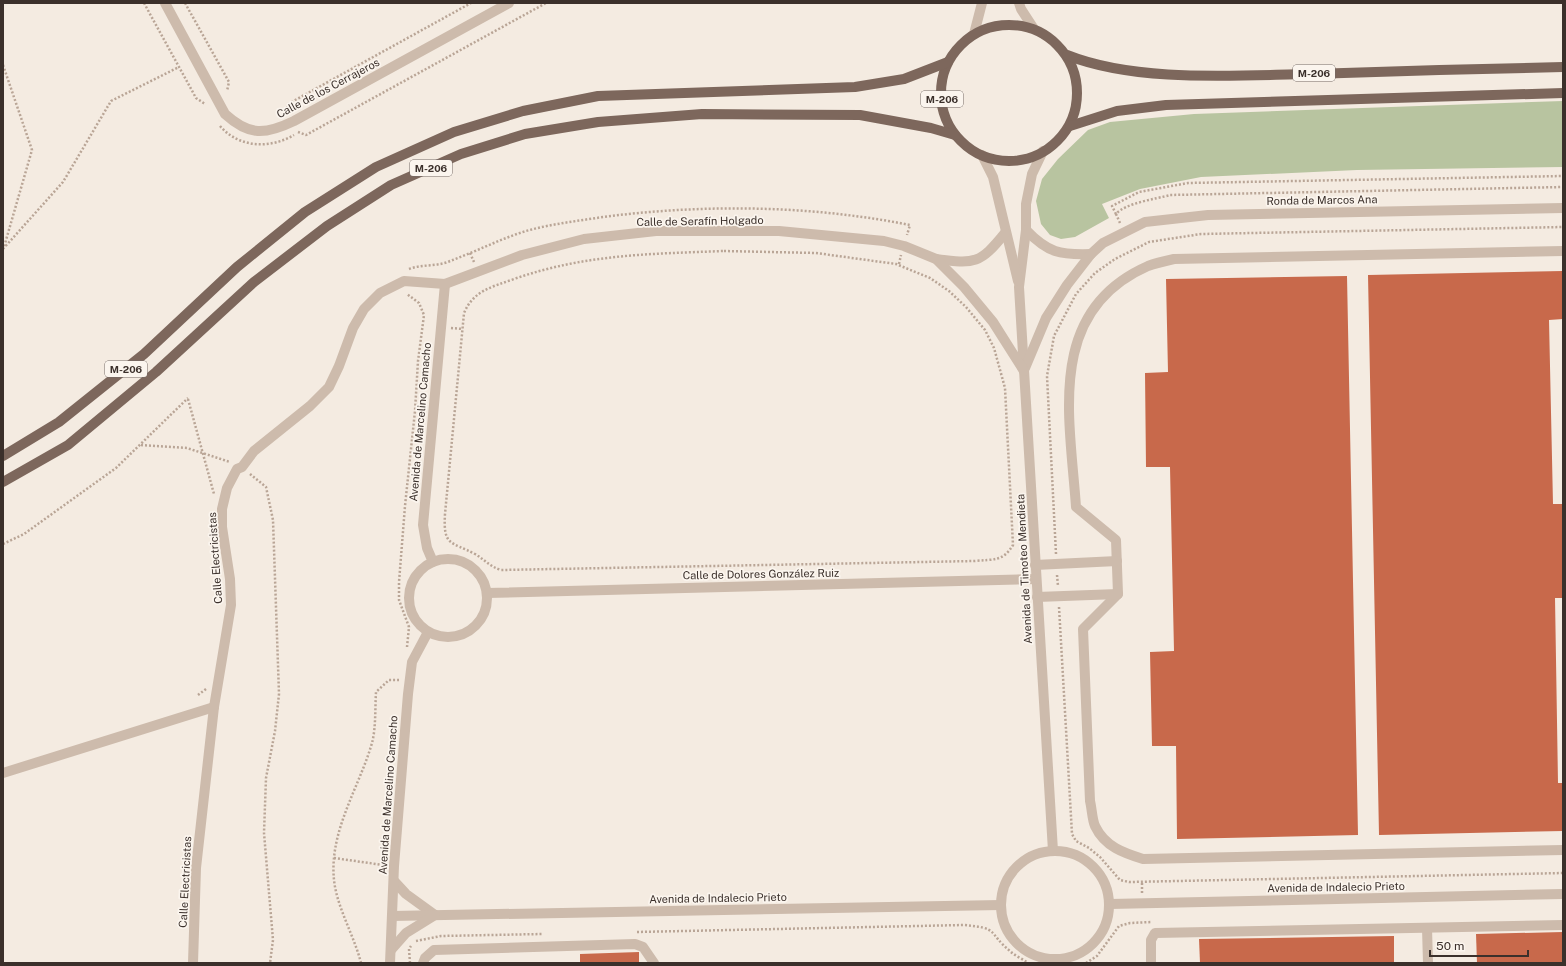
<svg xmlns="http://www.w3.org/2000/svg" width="1566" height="966" font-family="'Public Sans',sans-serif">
	<rect width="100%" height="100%" fill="#f4ebe1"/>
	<!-- green -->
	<path fill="#b8c4a0" d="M1563,101V167L1357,170L1201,177L1140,189L1102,204L1109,218L1075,237L1061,239L1050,235L1041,224L1036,201L1042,179L1058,159L1088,130L1110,122L1194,114Z"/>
	<!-- building -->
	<g fill="#c8694b">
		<path d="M1563,271V319L1549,320L1553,504H1563V598H1555L1558,783H1563V831L1379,835L1368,275Z"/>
		<path d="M1347,276L1358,835L1177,839L1176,746H1152L1150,652L1174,651L1170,467H1146L1145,373L1168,372L1166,279Z"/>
		<path d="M1563,932V963H1477L1476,934Z"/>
		<path d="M1394,936V963H1200L1199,939Z"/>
		<path d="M639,952V963H580V954Z"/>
	</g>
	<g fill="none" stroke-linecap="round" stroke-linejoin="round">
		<!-- path -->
		<g stroke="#b9a596" stroke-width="2.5" stroke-dasharray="2 2" stroke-linecap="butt">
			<path d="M144,3L196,98L205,104"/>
			<path d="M185,3L229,82L227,91"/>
			<path d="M3,65L32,150L4,247"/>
			<path d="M286,112L288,104L471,3"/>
			<path d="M220,126C239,148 270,149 294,135"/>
			<path d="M298,132L306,135L546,3"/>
			<path d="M1116,214L1112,206L1139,192L1188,183L1563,176"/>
			<path d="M1120,223L1116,214C1125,203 1156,199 1170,195L1563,187"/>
			<path d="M3,249L63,182L111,101L179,67"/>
			<path d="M724,251L816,253L896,264L930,278L949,291L966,307L985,330L994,348L1005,388L1013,545C1003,562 993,559 975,561L501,570C489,566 485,560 475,554C451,541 443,547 445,514L464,313C474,290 492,287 514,279C586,254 649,254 724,251Z"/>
			<path d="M470,253L474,262"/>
			<path d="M899,264L901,255"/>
			<path d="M409,269C422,264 437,267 450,261C475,252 500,239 526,231C551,224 577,221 603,217C703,204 810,205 910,225L907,235"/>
			<path d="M451,328L463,329"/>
			<path d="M188,399L214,494"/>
			<path d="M141,445L187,448L230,462"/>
			<path d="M250,474L266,487L273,520L279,694L275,731L266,778L264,833L273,940L270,963"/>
			<path d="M3,544L24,534L116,468L188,398"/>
			<path d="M1056,554L1047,376L1054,336L1076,294L1095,273L1115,259L1149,242L1201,234L1563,227"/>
			<path d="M1057,575L1058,586"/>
			<path d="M1059,607L1072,834L1076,841L1089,848L1100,857L1120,880L1129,882L1563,873"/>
			<path d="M407,647L409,627L399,600V582L405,506L415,411L418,361L424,315L419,303L407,294"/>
			<path d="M198,695L206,689"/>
			<path d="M334,858L383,865"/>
			<path d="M1142,893V882"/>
			<path d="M637,932L964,925C1000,928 987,932 1010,951C1015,956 1023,959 1028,963"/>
			<path d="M416,941L441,936L542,934"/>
			<path d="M361,963C354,935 337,908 334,880C329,831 359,788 372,743C376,728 375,708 376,692L389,680H399"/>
			<path d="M410,963L409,949L411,946"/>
			<path d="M1086,963L1097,956L1119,926L1130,923L1151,922"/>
		</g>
		<!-- minor -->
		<g stroke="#cdbbac" stroke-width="10">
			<path d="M165,3L225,114C249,136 265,135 294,121L509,3"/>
			<path d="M1019,3L1021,9L1034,29"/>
			<path d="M974,34L982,3"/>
			<path d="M1043,151L1032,174L1026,204V230L1019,287L1053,851"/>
			<path d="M982,155L993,177L1018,281"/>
			<path d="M1026,230C1048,253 1060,255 1091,254"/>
			<path d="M1563,251L1174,259C1165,261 1156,263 1148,266C1045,311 1070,418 1076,507L1116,540L1118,594L1083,629L1090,801C1092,809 1092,819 1095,826C1105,847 1124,853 1143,859L1563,850"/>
			<path d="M936,259C975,264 980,264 1005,233"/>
			<path d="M1025,368L1046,318L1067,285L1091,254L1103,243L1145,222L1208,215L1563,208"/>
			<circle cx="448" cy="598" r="39"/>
			<path d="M433,562L427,548L423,525L445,284"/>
			<path d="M1035,565L1117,561"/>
			<path d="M487,593L1036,579"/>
			<path d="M1037,597L1118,594"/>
			<path d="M3,773L214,707"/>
			<circle cx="1055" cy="905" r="54"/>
			<path d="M394,881L406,894L435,915"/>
			<path d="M1110,904L1563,894"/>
			<path d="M392,916L1001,905"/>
			<path d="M1427,928L1428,963"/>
			<path d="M391,950L406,933L435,915"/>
			<path d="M193,963L196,868L214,707L231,605L230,579L222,527V509L227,488L237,469L242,467L254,451L310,406L329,387L339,366L353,328L364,309L380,293L404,281L445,284L522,255L584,239L656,231H779L884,241L904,246L936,259L964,287L993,322L1024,371"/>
			<path d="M390,963L394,866L408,694L412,662L428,632"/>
			<path d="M423,963L425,958L434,950L635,944L643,947L654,963"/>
			<path d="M1151,963V940L1155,933L1563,925"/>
		</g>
		<!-- major -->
		<g stroke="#7d675c" stroke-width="10">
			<circle cx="1009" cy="93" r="68"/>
			<path d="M1067,55C1137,83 1237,75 1312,74C1396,71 1479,69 1563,67"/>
			<path d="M1070,126L1117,111L1166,105L1563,93"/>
			<path d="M3,456L59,422L144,354L237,267L305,212L376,167L454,132L523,111L598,96L855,87L904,79L948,62"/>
			<path d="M3,482L68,445L156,372L254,282L327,226L391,185L461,154L525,134L598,122L702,114L860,115L931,128L955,135"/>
		</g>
	</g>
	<g text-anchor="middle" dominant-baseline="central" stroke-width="3.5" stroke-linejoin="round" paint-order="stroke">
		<!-- shield labels -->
		<g fill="#fbf5ee" stroke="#756b66" stroke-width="1">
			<rect x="1293" y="65" width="42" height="16" rx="3"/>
			<rect x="921" y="91" width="42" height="16" rx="3"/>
			<rect x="410" y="160" width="42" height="16" rx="3"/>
			<rect x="105" y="361" width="42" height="16" rx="3"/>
		</g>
		<g font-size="10" font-weight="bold" fill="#3b302b">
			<text x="1314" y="73">M-206</text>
			<text x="942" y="99">M-206</text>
			<text x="431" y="168">M-206</text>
			<text x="126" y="369">M-206</text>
		</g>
		<!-- street labels -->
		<g font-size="11" fill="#3b302b" stroke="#fbf5ee">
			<text transform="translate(328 88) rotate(-28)">Calle de los Cerrajeros</text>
			<text transform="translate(1322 200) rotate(-1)">Ronda de Marcos Ana</text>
			<text transform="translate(700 221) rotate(-1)">Calle de Serafín Holgado</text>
			<text transform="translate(420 422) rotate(-85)">Avenida de Marcelino Camacho</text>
			<text transform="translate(215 558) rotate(-94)">Calle Electricistas</text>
			<text transform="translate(1024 569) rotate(-93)">Avenida de Timoteo Mendieta</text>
			<text transform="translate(761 574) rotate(-1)">Calle de Dolores González Ruiz</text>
			<text transform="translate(388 795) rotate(-86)">Avenida de Marcelino Camacho</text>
			<text transform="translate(185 882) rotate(-87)">Calle Electricistas</text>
			<text transform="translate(1336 887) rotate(-1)">Avenida de Indalecio Prieto</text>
			<text transform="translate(718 898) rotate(-1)">Avenida de Indalecio Prieto</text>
		</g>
	</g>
	<!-- border -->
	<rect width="1566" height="966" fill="none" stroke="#3b302b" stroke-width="8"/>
	<!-- scale -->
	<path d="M1430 950v6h98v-6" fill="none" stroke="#3b302b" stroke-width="2"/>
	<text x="1436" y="950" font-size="12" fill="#3b302b" stroke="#fbf5ee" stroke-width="3" paint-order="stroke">50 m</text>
</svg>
